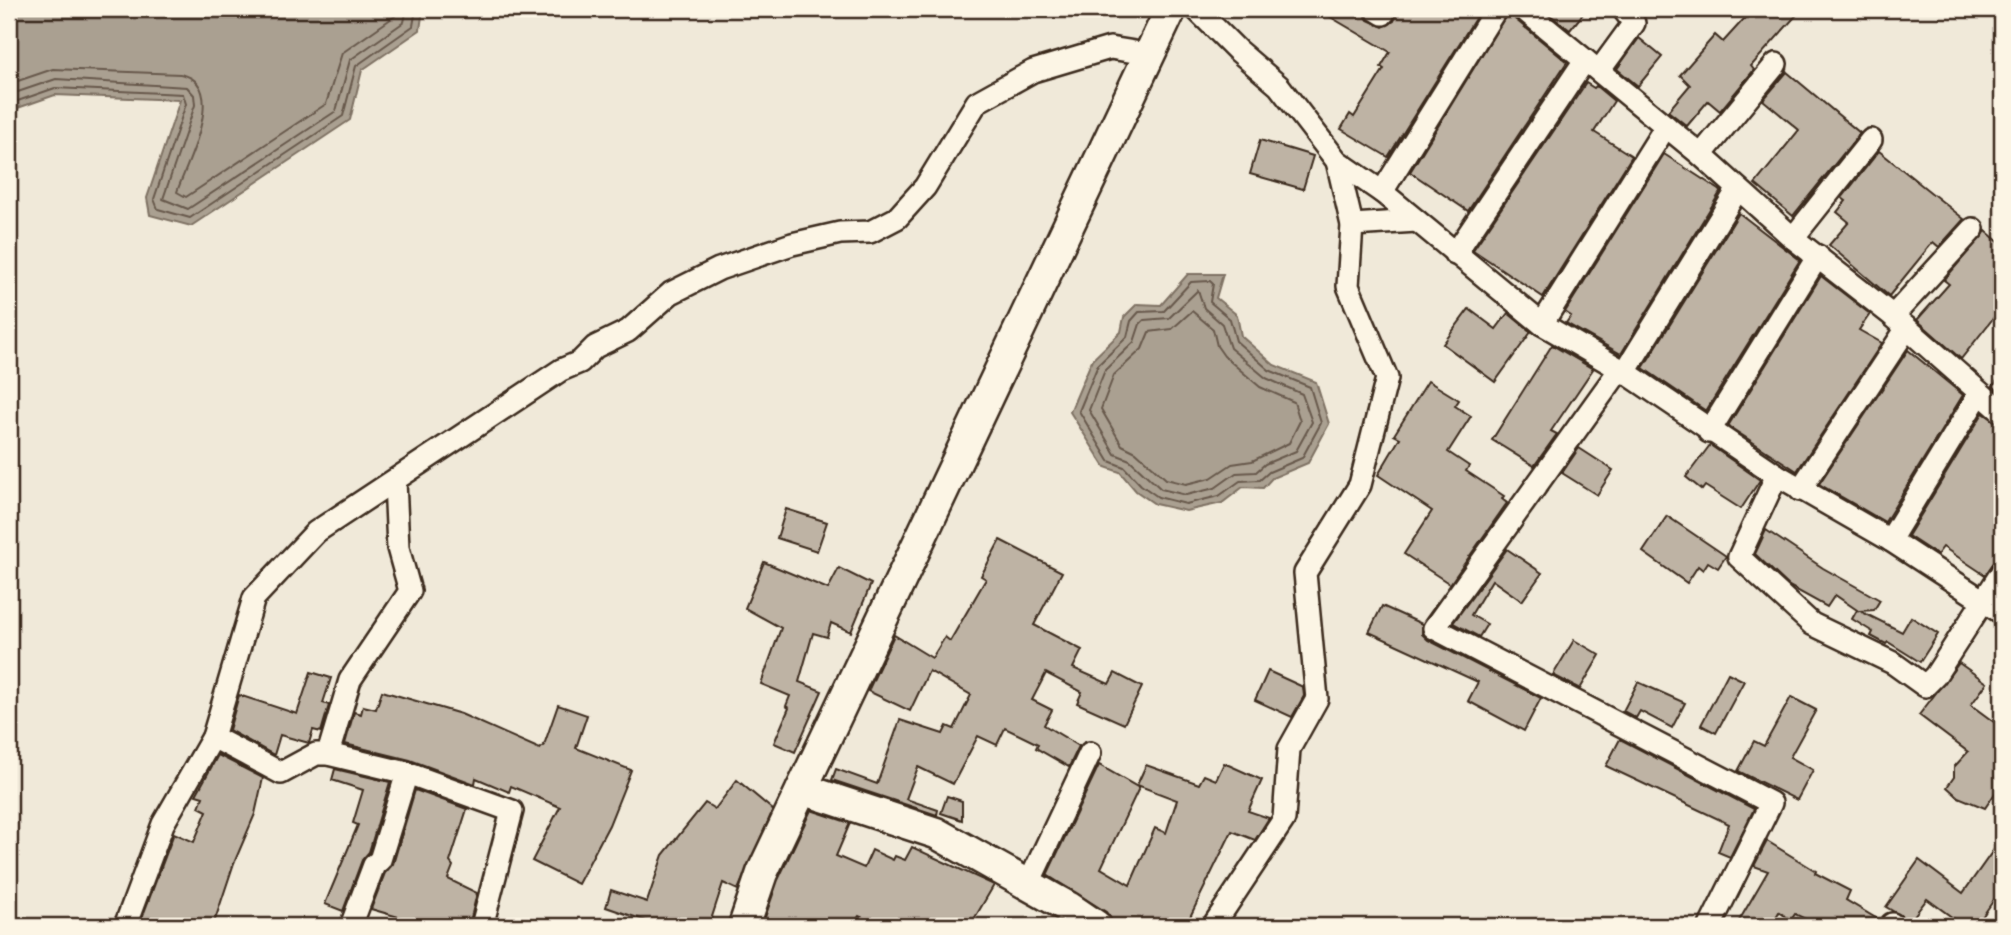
<svg xmlns="http://www.w3.org/2000/svg" width="2011" height="935" font-family="Pangolin,sans-serif">
	<rect width="100%" height="100%" fill="#f0e9d9"/>
	<filter id="ink" filterUnits="userSpaceOnUse"><feTurbulence type="fractalNoise" baseFrequency=".0143" numOctaves="2"/><feDisplacementMap in="SourceGraphic" scale="14" xChannelSelector="R" yChannelSelector="G"/><feConvolveMatrix kernelMatrix="1 2 1 2 8 2 1 2 1" color-interpolation-filters="sRGB"/></filter>
	<g filter="url(#ink)">
		<!-- water -->
		<g fill="#aaa091" stroke="#7e7163" stroke-width="2">
			<path d="M9,9H423L420,30L362,70L350,120L191,226L150,215L147,198L180,100L55,95L9,111Z"/>
			<path d="M1188,274H1223L1216,298L1237,315L1241,336L1274,365L1316,382L1329,424L1308,463L1272,478L1263,488L1243,487L1222,503L1186,511L1155,504L1136,491L1120,472L1105,467L1070,412L1092,360L1121,332L1124,317L1137,304L1161,305Z"/>
		</g>
		<g fill="none" stroke-linecap="round" stroke-linejoin="round">
			<!-- shore -->
			<g stroke="#67594c" stroke-width="2">
				<path d="M9,84L53,69L180,74C230,83 187,162 177,192L186,197L326,104L342,53L395,16L396,9"/>
				<path d="M9,95L56,79L187,87L194,95L195,105L163,199L188,209L336,111L350,60L404,22L407,9"/>
				<path d="M9,104L55,88L183,94L186,104L154,199L158,209L190,218L343,116L356,66L413,26L416,9"/>
				<path d="M1210,281L1213,284L1210,302L1230,319L1236,341L1269,370L1310,387L1321,423L1302,458L1269,472L1260,480L1240,481L1219,496L1186,504L1158,497L1141,485L1124,467L1109,461L1079,411L1098,365L1127,337L1131,321L1139,312L1164,311L1191,282Z"/>
				<path d="M1198,290L1204,308L1222,324L1230,348L1266,378L1302,394L1312,422L1296,451L1265,464L1256,472L1236,473L1215,488L1186,495L1161,489L1130,460L1115,454L1089,410L1105,370L1134,342L1140,324L1144,320L1169,318Z"/>
				<path d="M1192,311L1213,329L1217,346L1224,356L1260,387L1294,402L1300,421L1289,443L1252,461L1232,464L1211,478L1186,484L1166,479L1136,452L1122,445L1101,409L1114,375L1142,349L1149,332L1172,329Z"/>
			</g>
		</g>
		<!-- building -->
		<g fill="#beb3a4" stroke="#3b2a1e" stroke-width="2">
			<path d="M1317,9H1362L1368,20L1383,27L1394,21L1399,9H1481L1388,157L1341,129L1350,114L1354,117L1384,69L1381,67L1390,52Z"/>
			<path d="M1510,9L1515,19L1567,62L1468,211L1410,172Z"/>
			<path d="M1555,9H1587L1570,30L1550,15Z"/>
			<path d="M1753,9H1802L1751,66L1754,70L1720,111L1708,101L1687,126L1668,111L1690,85L1680,75L1715,35L1723,42Z"/>
			<path d="M1639,38L1662,57L1638,86L1617,69Z"/>
			<path d="M1787,72L1860,133L1793,216L1755,184L1799,130L1763,100Z"/>
			<path d="M1586,83L1594,88L1596,86L1614,101L1594,132L1632,156L1543,297L1473,250Z"/>
			<path d="M1260,140L1313,156L1303,189L1250,174Z"/>
			<path d="M1879,151L1964,219L1939,247L1933,242L1889,296L1829,245L1849,222L1837,212L1846,201L1842,198Z"/>
			<path d="M1664,154L1721,191L1621,354L1566,323L1571,316L1565,312Z"/>
			<path d="M1739,213L1800,260L1706,411L1643,368Z"/>
			<path d="M1986,231L2002,245V307L1961,359L1917,320L1949,284L1944,280Z"/>
			<path d="M1821,276L1870,314L1859,330L1882,343L1797,471L1728,426Z"/>
			<path d="M1469,309L1496,329L1508,313L1531,332L1495,382L1443,344Z"/>
			<path d="M1552,345L1593,369L1551,431L1557,434L1534,466L1492,440Z"/>
			<path d="M1908,350L1963,395L1885,522L1819,484Z"/>
			<path d="M2002,374V395L1993,386Z"/>
			<path d="M1428,381L1459,400L1455,406L1471,416L1448,452L1469,466L1466,471L1504,496L1502,499L1507,503L1450,584L1404,554L1432,511L1378,475L1400,438L1394,435Z"/>
			<path d="M1983,413L2002,425V559L1995,561L1985,575L1943,547L1937,555L1908,536Z"/>
			<path d="M1710,445L1760,480L1741,509L1705,486L1702,490L1686,477Z"/>
			<path d="M1579,448L1613,470L1597,495L1562,473Z"/>
			<path d="M786,509L827,522L817,551L777,538Z"/>
			<path d="M1667,516L1726,556L1718,568L1708,562L1703,570L1698,566L1687,583L1643,552Z"/>
			<path d="M1766,530L1823,568L1880,600L1874,610L1860,611L1902,632L1911,617L1938,634L1920,662L1888,642L1886,644L1871,636L1873,632L1852,619L1857,610L1835,595L1827,607L1789,586L1755,554Z"/>
			<path d="M1000,540L1062,572L1034,625L1082,650L1073,668L1109,684L1115,673L1142,687L1124,724L1077,703L1082,692L1046,673L1032,700L1052,710L1044,725L1079,746L1069,767L1036,748L1038,744L1005,728L997,745L978,736L953,784L918,767L906,799L938,810L937,815L832,780L836,769L877,784L900,720L943,734L947,726L954,729L971,695L929,671L910,711L868,691L894,635L932,658L945,637L950,641L986,579L981,576Z"/>
			<path d="M1507,549L1542,573L1522,601L1492,580L1471,615L1487,624L1479,637L1453,623Z"/>
			<path d="M764,562L828,589L839,568L871,584L851,632L831,623L827,637L813,633L799,682L822,691L795,752L774,743L789,708L786,706L790,696L761,684L781,628L745,608Z"/>
			<path d="M1382,606L1422,624V634L1428,640L1541,698L1524,731L1468,701L1478,682L1369,632Z"/>
			<path d="M1574,640L1600,655L1580,689L1553,675Z"/>
			<path d="M1959,663L1987,683L1971,705L2002,728V783L1985,808L1958,797L1947,787L1954,777V767L1968,752L1919,715Z"/>
			<path d="M1268,671L1303,687L1304,696L1292,717L1255,700Z"/>
			<path d="M311,672L331,678L323,703L329,705L321,732L313,730L309,743L280,735L274,755L229,730L239,695L297,714Z"/>
			<path d="M1728,673L1744,681L1716,733L1701,725Z"/>
			<path d="M1638,682L1685,703L1672,728L1640,711L1636,718L1623,711Z"/>
			<path d="M382,691L461,714L540,749L544,745L558,705L587,715L576,748L631,770L609,825L578,884L532,861L560,807L511,786L509,792L476,778L475,784L410,760L345,744L354,712L361,714L363,706L376,709Z"/>
			<path d="M1791,697L1816,710L1790,757L1813,770L1797,800L1738,771L1754,741L1764,746Z"/>
			<path d="M1620,739L1754,809L1730,857L1718,852L1729,824L1606,766Z"/>
			<path d="M218,755L263,778L255,814L234,863L213,926H139L174,833L194,842L207,811L199,807L203,797L196,795Z"/>
			<path d="M1224,763L1262,780L1248,811L1269,818L1255,840L1232,831L1188,921L1185,919L1181,926H1116L1106,912L1047,875L1099,765L1139,788L1101,868L1130,885L1155,828L1166,833L1177,800L1137,785L1146,765L1199,784L1204,775L1216,780Z"/>
			<path d="M335,769L390,782L369,852L362,860L343,911L325,904L358,825L353,823L363,790L332,780Z"/>
			<path d="M737,780L773,810L738,890L723,883L709,926H680L660,919L658,925L606,907L611,890L647,902L663,855L705,803L715,809Z"/>
			<path d="M415,790L467,809L450,862L453,866L448,879L477,893L469,926H418L419,923L371,909L385,873L393,864Z"/>
			<path d="M947,796L962,801V820L941,813Z"/>
			<path d="M811,810L850,823L836,856L864,868L872,850L893,860L895,856L905,860L912,847L994,885L970,926H879L859,916L853,926H762L778,880Z"/>
			<path d="M2002,838V888L1978,923L1973,920L1964,926L1927,899L1910,921L1886,907L1919,860L1963,893Z"/>
			<path d="M1767,841L1816,871L1815,873L1850,891L1846,900L1879,920L1878,926H1820L1795,914L1791,920L1779,912L1771,926H1736L1768,871L1754,866Z"/>
		</g>
		<g fill="none" stroke-linecap="round" stroke-linejoin="round">
			<defs>
				<g id="street">
					<path d="M1196,9L1237,50L1279,86L1337,161L1382,192L1542,324L1625,372L1777,475L1890,540L2002,613"/>
					<path d="M1375,9L1383,14L1386,9"/>
					<path d="M1523,9L1701,155L1793,238L1893,316L2002,412"/>
					<path d="M1599,71L1634,23L1623,9"/>
					<path d="M1701,155L1776,64"/>
					<path d="M1382,192L1496,9"/>
					<path d="M1352,225L1417,221"/>
					<path d="M1793,238L1871,140"/>
					<path d="M1455,254L1585,60"/>
					<path d="M1893,316L1973,229"/>
					<path d="M1542,324L1666,126"/>
					<path d="M1620,369L1434,628L1771,803L1710,926"/>
					<path d="M1625,372L1738,189"/>
					<path d="M1709,432L1818,256"/>
					<path d="M1777,475L1739,557L1812,624L1893,663L1925,686L1935,676L2002,572"/>
					<path d="M1800,490L1907,328"/>
					<path d="M1890,540L1979,394"/>
					<path d="M328,754L350,680L410,591L398,548L395,481"/>
					<path d="M1028,885L1090,753"/>
					<path d="M125,926L163,824L213,737"/>
					<path d="M351,926L374,865L380,860L407,773"/>
					<path d="M482,926L512,811L407,773L328,754H316L281,773L213,737L254,598L316,532L561,370L580,362L595,347L628,331L671,293L719,269L792,244L840,233L870,232L897,218L925,187L977,102L1033,71L1110,48L1147,54"/>
					<path d="M1213,926L1284,819L1289,749L1317,699L1305,573L1360,485L1387,378L1348,286L1352,225L1337,161"/>
					<path d="M1891,926L1892,924"/>
				</g>
				<g id="secondary">
					<path d="M802,789L936,833L1068,907L1096,926"/>
					<path d="M744,926L762,873L1171,9"/>
				</g>
			</defs>
			<!-- street casing -->
			<use href="#street" stroke="#3b2a1e" stroke-width="26"/>
			<!-- secondary casing -->
			<use href="#secondary" stroke="#3b2a1e" stroke-width="35"/>
			<!-- street -->
			<use href="#street" stroke="#fcf5e5" stroke-width="21"/>
			<!-- secondary -->
			<use href="#secondary" stroke="#fcf5e5" stroke-width="30"/>
		</g>
	</g>
	<!-- margin -->
	<rect width="2011" height="935" fill="none" stroke="#fcf5e5" stroke-width="35"/>
	<rect x="18" y="18" width="1976" height="900" fill="none" stroke="#3b2a1e" stroke-width="2.5" filter="url(#ink)"/>
</svg>
